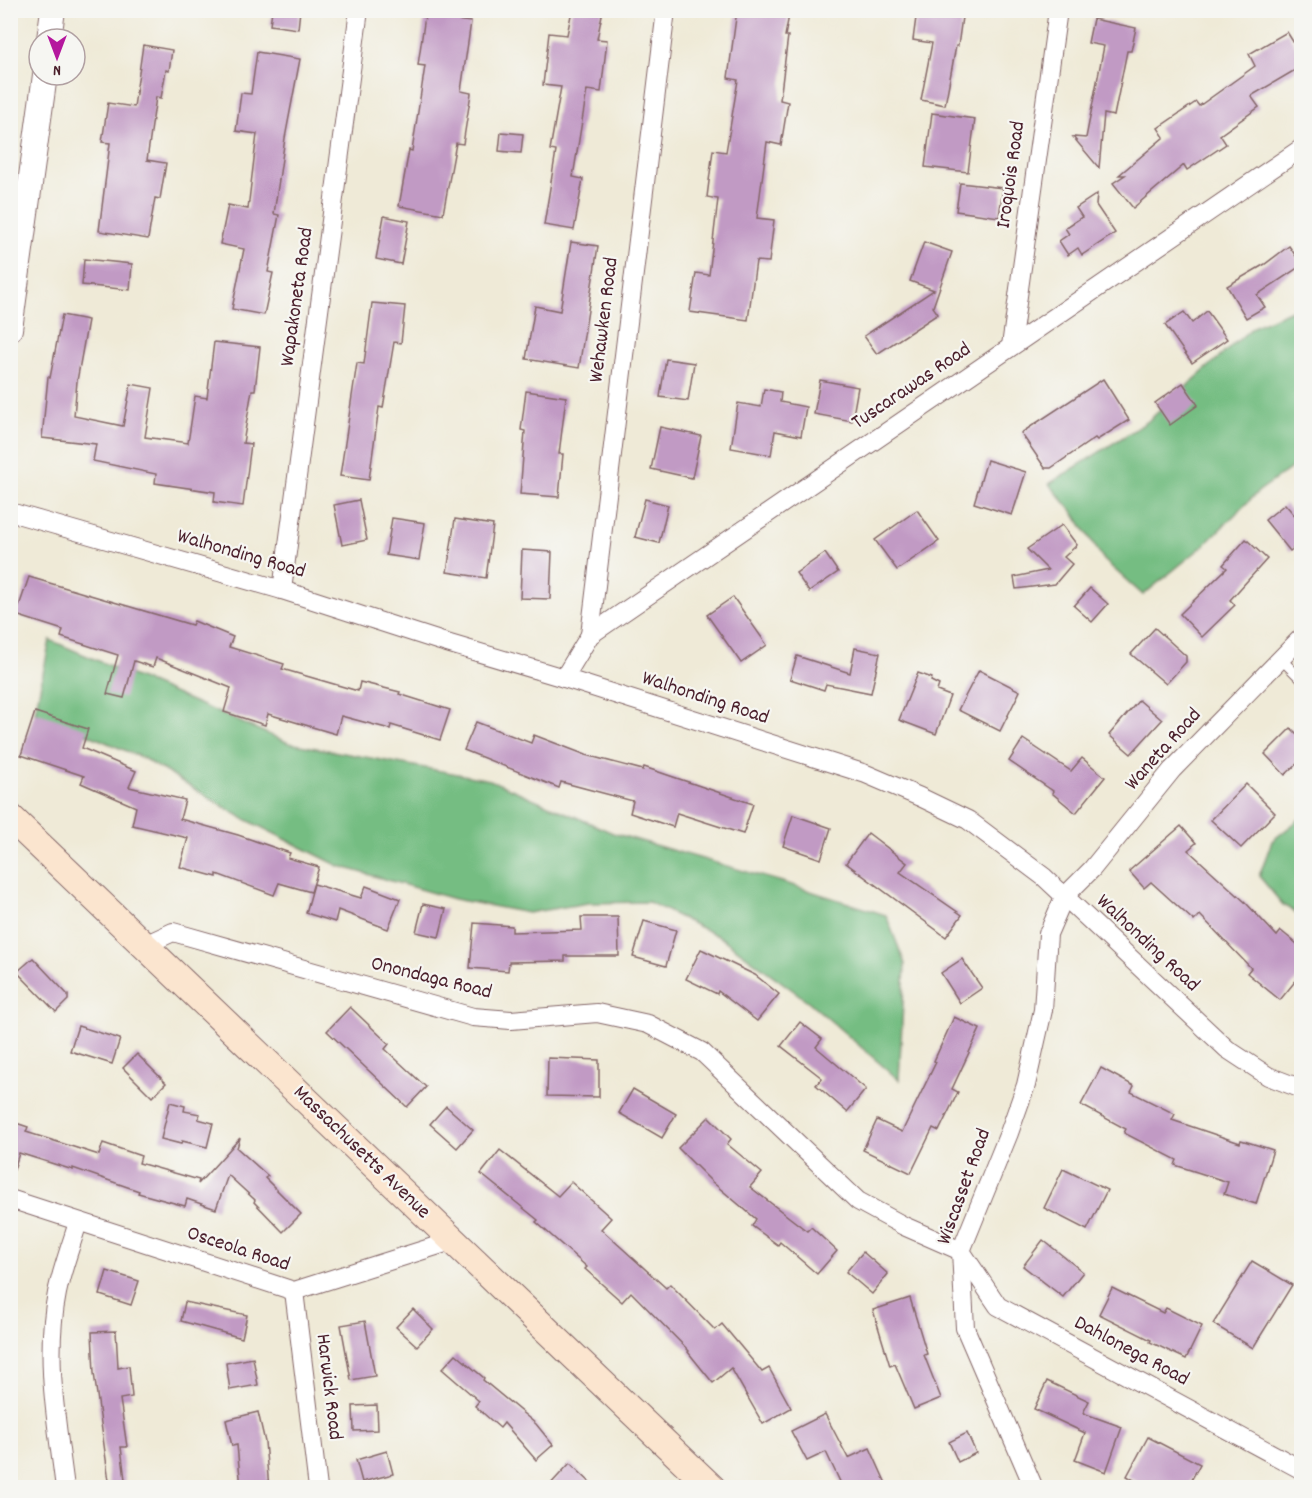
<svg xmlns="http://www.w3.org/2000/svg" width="1312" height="1498" font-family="Dekko,sans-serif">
	<rect width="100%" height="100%" fill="#f6f6f2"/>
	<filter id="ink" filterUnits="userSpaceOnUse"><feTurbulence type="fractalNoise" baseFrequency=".0167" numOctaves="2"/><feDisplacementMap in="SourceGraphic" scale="12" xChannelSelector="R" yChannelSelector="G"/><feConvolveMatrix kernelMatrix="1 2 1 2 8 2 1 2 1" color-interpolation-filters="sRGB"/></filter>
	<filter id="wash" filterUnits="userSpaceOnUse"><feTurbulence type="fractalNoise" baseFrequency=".008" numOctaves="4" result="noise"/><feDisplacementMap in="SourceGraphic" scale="24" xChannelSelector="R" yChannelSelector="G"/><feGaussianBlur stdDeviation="1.35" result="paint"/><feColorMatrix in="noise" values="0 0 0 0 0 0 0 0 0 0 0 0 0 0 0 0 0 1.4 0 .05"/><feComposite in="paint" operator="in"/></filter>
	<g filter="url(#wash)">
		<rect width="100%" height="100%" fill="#efead7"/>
		<!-- forest -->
		<g fill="#75bd82" stroke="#606e56" stroke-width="1.5">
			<path d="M1301,306V461L1259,491L1203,546L1143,595L1104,560L1073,512L1049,484L1147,422L1253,327Z"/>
			<path d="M50,640L289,743L490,780L613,833L782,882L886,915L905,964L899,1080L809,1002L720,937L649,902L588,903L528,913L454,899L339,866L241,817L143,758L35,712Z"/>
			<path d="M1301,818V916L1283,905L1259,876L1272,841Z"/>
		</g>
		<g id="blocks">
			<!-- building -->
			<g fill="#c19ac4">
				<path d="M272,10H300L298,29L270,25Z"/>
				<path d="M572,10H603L597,39L607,40L601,92L587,90L573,177L583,179L574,230L544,225L556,151L550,150L561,87L543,85L549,33L567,35Z"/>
				<path d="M737,10H790L785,36H788L780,100L788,102L781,145L767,142L757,218L774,220L769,262L756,261L748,320L690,312L696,273L709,275L718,199L707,197L713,150L726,152L738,80L728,78Z"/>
				<path d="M917,10H963L958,46H956L945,105L921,100L932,43L913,40Z"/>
				<path d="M425,16L471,22L461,91L471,93L463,144L456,143L443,214L399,206L409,150L412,151L425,66L418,65Z"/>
				<path d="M1093,19L1136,28L1131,51H1127L1114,116L1104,114L1099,168L1073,137L1086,138L1104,46L1088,43Z"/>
				<path d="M1287,32L1302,56V66L1251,96L1259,107L1220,135L1226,144L1187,170L1184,165L1133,208L1113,183L1125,175H1119L1164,137L1158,128L1196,102L1199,106L1255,66L1249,54Z"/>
				<path d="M143,45L172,50L169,71L166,70L161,98L156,97L147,160L166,163L160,199L155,198L148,239L99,231L110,143L102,142L108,103L134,107Z"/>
				<path d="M257,52L300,59L285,138L274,214L279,215L268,272L273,273L264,315L232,309L244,249L220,244L228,205L248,209L257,134L236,131L241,93L251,94Z"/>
				<path d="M932,113L975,119L968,172L925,167Z"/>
				<path d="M501,132L523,134L521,153L499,151Z"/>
				<path d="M960,183L1003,188L999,217L956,211Z"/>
				<path d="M1097,194L1096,205L1115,233L1082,255L1078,248L1068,255L1059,241L1069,234L1065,228L1082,217L1076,208Z"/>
				<path d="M384,216L409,221L401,264L376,259Z"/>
				<path d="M571,242L598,246L579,368L526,359L535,306L560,311Z"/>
				<path d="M924,242L952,252L933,307L938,314L877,354L864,336L934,290L910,281Z"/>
				<path d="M1289,246L1302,265L1257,295L1265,307L1246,318L1227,286L1265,264Z"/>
				<path d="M84,259L132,264L130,290L82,285Z"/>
				<path d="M372,303L405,306L401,343L394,342L383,408L379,407L369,480L340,476L357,363L364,364Z"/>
				<path d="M1207,311L1227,339L1192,363L1165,325L1184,312L1192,323Z"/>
				<path d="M62,315L88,320L77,381L74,416L123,426L131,384L153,388L145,437L188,443L195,396L207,398L214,342L260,347L255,390H252L243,443L251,444L243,506L214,502L215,492L155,483L156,474L93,461L96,444L42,438L48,377L50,378Z"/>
				<path d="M666,359L694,363L688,401L660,397Z"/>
				<path d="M1103,379L1129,420L1097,440L1095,438L1051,468H1045L1021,433Z"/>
				<path d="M820,380L858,387L852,421L814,414Z"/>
				<path d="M1183,383L1198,405L1170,425L1155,403Z"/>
				<path d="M764,389L781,392L780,402L806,407L801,436L775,431L771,455L731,448L738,403L761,407Z"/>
				<path d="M526,391L566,397L559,454H563L559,497L520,494L525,431L521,430Z"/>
				<path d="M660,427L701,436L692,478L651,469Z"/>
				<path d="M987,460L1026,472L1012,515L974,503Z"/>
				<path d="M645,499L668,505L659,543L635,537Z"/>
				<path d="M359,500L367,540L342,545L334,505Z"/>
				<path d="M1285,504L1302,524V542L1290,551L1265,520Z"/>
				<path d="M917,510L939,541L897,570L875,540Z"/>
				<path d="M392,518L425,523L419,560L386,555Z"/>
				<path d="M455,519L493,525L486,578L447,572Z"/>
				<path d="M1062,525L1077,545L1064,557L1072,564L1055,584L1016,589L1014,577L1048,570L1027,549Z"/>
				<path d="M1246,539L1267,559L1230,600L1235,605L1202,637L1180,614L1227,568L1223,565Z"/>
				<path d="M522,550L552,552L550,599L520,598Z"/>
				<path d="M825,553L838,572L809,592L796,573Z"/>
				<path d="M29,577L192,625L194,621L233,637L229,647L284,664L282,669L358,691L360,682L400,692L399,694L450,710L440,740L391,725L390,729L341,716L336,734L268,714L265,725L224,712L231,688L156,658L153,667L134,661L124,698L107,694L118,655L61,637L63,630L16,615Z"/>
				<path d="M1090,588L1108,604L1092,622L1074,606Z"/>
				<path d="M733,597L767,645L741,663L707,615Z"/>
				<path d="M1155,628L1186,656V662L1166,684L1131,654Z"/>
				<path d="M855,648L880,653L871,693L826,684L824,690L790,679L797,656L850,673Z"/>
				<path d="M979,670L1020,691L1000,731L958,710Z"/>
				<path d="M918,673L932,678L931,681L939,685L937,691L950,696L936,734L899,720Z"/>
				<path d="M1139,700L1162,720L1131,754L1109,735Z"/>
				<path d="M35,712L88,729L82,748L136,771L129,787L185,800L180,819L238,835L290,853L288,858L319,867L311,892L279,883L274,895L217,874V877L180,867L188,838L132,825L136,807L81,783L84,776L21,755Z"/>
				<path d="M476,722L531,743L534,735L586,755L643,770L644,767L753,804L743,834L677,813L673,827L630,813L633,801L561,782L559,788L464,750Z"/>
				<path d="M1291,728L1302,739V759L1285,775L1265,754Z"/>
				<path d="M1023,739L1071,771L1082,758L1105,777L1076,813L1052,793L1053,791L1009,761Z"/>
				<path d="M1246,784L1275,813L1241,848L1211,820Z"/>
				<path d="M793,815L831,828L821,859L783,846Z"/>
				<path d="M1181,826L1196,843L1188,850L1245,902L1277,936L1281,931L1302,948V973L1280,1000L1247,973L1251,968L1200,915L1194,921L1151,882L1144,888L1129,871Z"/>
				<path d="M868,833L907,863L900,872L962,915L946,937L846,863Z"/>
				<path d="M314,884L361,898L366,886L400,899L388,929L338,910L335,922L306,913Z"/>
				<path d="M423,904L446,909L439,937L416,932Z"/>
				<path d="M581,917H618L619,956H565V961L509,962L508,971L470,968L474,923L512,926V932L582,930Z"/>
				<path d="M644,921L676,930L666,966L633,957Z"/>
				<path d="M701,949L755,975L779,994L757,1021L718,991L717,994L686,979Z"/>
				<path d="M33,958L68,995V1000L56,1012L17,972Z"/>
				<path d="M962,959L982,988L960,1003L941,973Z"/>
				<path d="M350,1007L389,1044L385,1049L426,1087L407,1107L327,1031Z"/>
				<path d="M954,1017L980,1029L952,1089L958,1092L939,1131L933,1128L911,1173L863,1150L877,1120L902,1132L936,1062L934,1061Z"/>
				<path d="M800,1022L822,1039L816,1047L866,1089L847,1112L816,1085L822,1078L781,1046Z"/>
				<path d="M78,1026L120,1039L112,1064L70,1051Z"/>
				<path d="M137,1054L166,1083L152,1097L123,1068Z"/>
				<path d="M548,1058L599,1060V1097L547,1096Z"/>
				<path d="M1101,1068L1134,1086L1131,1092L1175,1114L1172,1120L1240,1143L1241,1140L1273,1150L1256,1204L1224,1194L1228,1182L1175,1165L1177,1160L1124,1133L1126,1129L1081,1105Z"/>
				<path d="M633,1089L676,1114L662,1138L619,1113Z"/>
				<path d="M170,1102L185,1106L184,1111L200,1114L198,1119L213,1123L207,1147L182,1141L181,1144L161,1139Z"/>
				<path d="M446,1106L473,1130L457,1148L430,1124Z"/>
				<path d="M709,1117L731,1139L727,1144L762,1173L750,1187L807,1231L811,1227L837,1251L817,1274L780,1242L778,1245L752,1226L756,1219L711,1181L678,1148Z"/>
				<path d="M10,1121L28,1127L26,1132L99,1155L103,1143L141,1156L139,1163L199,1180L198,1184L240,1138L237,1148L268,1176L265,1178L301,1214L283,1232L254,1202L255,1200L228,1175L216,1209L187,1199L185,1206L138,1193L139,1191L73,1168V1170L19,1153L14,1170H10Z"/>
				<path d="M500,1150L558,1196L571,1182L611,1218L601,1229L666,1288L670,1284L715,1330L722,1324L762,1372L769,1368L791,1408L763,1424L731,1368L713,1383L688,1352L689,1351L631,1292L622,1302L585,1269L587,1267L536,1222L538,1220L481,1174Z"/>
				<path d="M1063,1169L1107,1190L1087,1230L1044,1208Z"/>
				<path d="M1043,1240L1083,1272L1063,1297L1023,1266Z"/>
				<path d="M863,1252L888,1274L872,1294L846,1272Z"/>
				<path d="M1252,1261L1292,1285L1253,1348L1213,1324Z"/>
				<path d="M107,1271L139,1281L131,1305L100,1295Z"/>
				<path d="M1112,1288L1163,1313L1166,1308L1202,1326L1186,1359L1150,1342L1151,1340L1099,1314Z"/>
				<path d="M910,1298L927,1354L924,1355L941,1398L914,1409L895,1364L890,1366L873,1310Z"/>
				<path d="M185,1302L247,1315L242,1338L181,1321Z"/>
				<path d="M413,1309L433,1329L417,1346L396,1327Z"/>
				<path d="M365,1321L375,1376L351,1380L341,1325Z"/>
				<path d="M116,1331L118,1368L129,1366L132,1397L120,1399L127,1447H121L126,1488H110L94,1373L92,1332Z"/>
				<path d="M456,1354L484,1378L483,1380L536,1424L553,1445L536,1460L504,1423L500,1428L475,1406L479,1401L442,1369Z"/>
				<path d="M253,1358L258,1385L230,1390L226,1363Z"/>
				<path d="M1047,1381L1089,1401L1083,1413L1122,1427L1106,1472L1075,1460L1085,1433L1034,1409Z"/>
				<path d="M377,1405L378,1430L354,1431L353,1406Z"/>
				<path d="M258,1412L265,1442L269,1488H241L237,1445L232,1446L226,1420Z"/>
				<path d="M825,1414L848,1458L870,1448L888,1488H843L826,1452L807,1461L791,1431Z"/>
				<path d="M967,1433L976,1453L958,1462L949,1442Z"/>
				<path d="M1148,1437L1200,1464L1187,1488H1147L1127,1476Z"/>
				<path d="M387,1451L393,1474L362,1482L356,1460Z"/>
				<path d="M570,1463L596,1488H547Z"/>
			</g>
		</g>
	</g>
	<g filter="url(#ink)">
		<use href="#blocks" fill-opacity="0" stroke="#846667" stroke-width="1.5"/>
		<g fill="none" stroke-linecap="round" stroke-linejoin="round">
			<defs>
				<path id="service" d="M1281,659L1302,680"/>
				<g id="minor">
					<path d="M1011,346L1058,10"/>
					<path d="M10,512L282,590L440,641L564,678L866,774L920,797L968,820L1044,877L1227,1049L1268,1076L1302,1089"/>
					<path d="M282,590L359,10"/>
					<path d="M590,635L666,10"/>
					<path d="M564,678L590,635L1302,148"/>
					<path d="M145,945L173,932L473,1017L511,1020L597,1013L648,1024L702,1052L858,1201L904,1226L961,1251L998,1306L1302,1470"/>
					<path d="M10,1199L294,1291L452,1241"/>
					<path d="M294,1291L318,1488"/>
					<path d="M65,1488C57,1423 44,1358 57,1293C62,1269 71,1246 78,1222"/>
					<path d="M1034,1488L965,1328L961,1251L1009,1133L1026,1085L1043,1010L1048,934L1064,897L1092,869L1172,770L1302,637"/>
				</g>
				<g id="tertiary">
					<path d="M49,39L53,10"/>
					<path d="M10,329L45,75"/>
				</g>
				<path id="secondary" d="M10,817L712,1488"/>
			</defs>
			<!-- service casing -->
			<use href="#service" stroke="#846667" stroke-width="11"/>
			<!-- minor casing -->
			<use href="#minor" stroke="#846667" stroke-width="20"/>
			<!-- tertiary casing -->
			<use href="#tertiary" stroke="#846667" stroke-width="26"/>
			<!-- secondary casing -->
			<use href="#secondary" stroke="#846667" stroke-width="29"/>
			<!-- service -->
			<use href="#service" stroke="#fff" stroke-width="9"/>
			<!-- minor -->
			<use href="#minor" stroke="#fff" stroke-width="18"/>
			<!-- tertiary -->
			<use href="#tertiary" stroke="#fff" stroke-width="24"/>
			<!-- secondary -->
			<use href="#secondary" stroke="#fbe5cf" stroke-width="27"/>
		</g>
	</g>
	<g text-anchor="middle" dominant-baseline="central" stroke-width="4.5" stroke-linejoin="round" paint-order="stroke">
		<!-- street labels -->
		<g font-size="21" fill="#4a1f2b" stroke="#f6f6f2">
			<text transform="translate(1012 175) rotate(-82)">Iroquois Road</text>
			<text transform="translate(298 297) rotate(-82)">Wapakoneta Road</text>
			<text transform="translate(605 320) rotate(-83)">Wehawken Road</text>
			<text transform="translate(912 387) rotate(-34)">Tuscarawas Road</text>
			<text transform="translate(241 555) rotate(16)">Walhonding Road</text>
			<text transform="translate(705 699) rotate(18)">Walhonding Road</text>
			<text transform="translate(1164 750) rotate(-48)">Waneta Road</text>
			<text transform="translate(1147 944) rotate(43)">Walhonding Road</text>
			<text transform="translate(431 979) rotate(14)">Onondaga Road</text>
			<text transform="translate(361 1153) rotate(44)">Massachusetts Avenue</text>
			<text transform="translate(965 1187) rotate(-70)">Wiscasset Road</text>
			<text transform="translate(238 1250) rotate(18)">Osceola Road</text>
			<text transform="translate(1131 1352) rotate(28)">Dahlonega Road</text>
			<text transform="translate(328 1387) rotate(83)">Harwick Road</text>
		</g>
	</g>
	<!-- margin -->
	<rect width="1312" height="1498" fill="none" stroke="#f6f6f2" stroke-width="36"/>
	<!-- north arrow -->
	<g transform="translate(57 57) rotate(180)"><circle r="28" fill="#f6f6f2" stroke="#b1a0a2" stroke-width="1.5"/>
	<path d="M0-4.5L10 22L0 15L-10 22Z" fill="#b5179e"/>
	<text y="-9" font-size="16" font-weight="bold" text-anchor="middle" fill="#4a1f2b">N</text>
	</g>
</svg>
